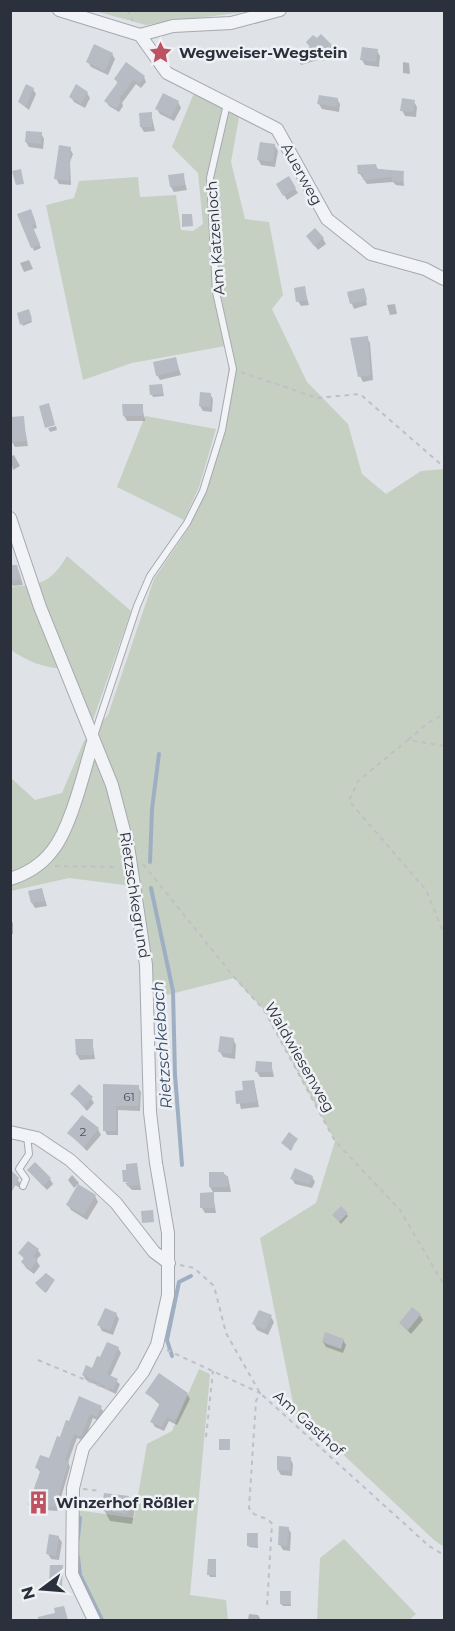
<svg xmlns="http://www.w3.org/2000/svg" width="455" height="1631" font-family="Montserrat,sans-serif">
	<rect width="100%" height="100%" fill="#dfe2e7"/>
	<!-- green -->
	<g fill="#c5d0c2">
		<path d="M95,11H251L146,25Z"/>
		<path d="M194,93L239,117L231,162L245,219L269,222L283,295L272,309L307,382L348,424L362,474L386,494L421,471L444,469V1547L434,1540L315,1428L295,1413L260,1238L316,1203L335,1141L264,1010L234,978L147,1000L132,886L69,878L11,891L10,777L35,800L62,793L84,741L108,715L154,579L190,526L187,523L203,491L222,430L231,345L132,363L83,380L46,205L74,198L79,181L138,177L140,197L176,195L181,230L193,231L203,224L198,173L172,147Z"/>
		<path d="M145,416L216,429L199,487L184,520L117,487Z"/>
		<path d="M67,556L131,611L91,726L70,668C47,670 29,662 11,650L10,587C41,584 50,584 67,556Z"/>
		<path d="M199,1369L210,1374L190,1595L226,1600L228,1620H99C77,1575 76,1560 76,1510L134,1518L147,1444L172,1431Z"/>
		<path d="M344,1539L416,1614L409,1620H317L320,1558Z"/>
	</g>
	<!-- shadow -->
	<g fill="#0003">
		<path d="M321,36L334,50L323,61L321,59L301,65L298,61L311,48L307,43Z"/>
		<path d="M377,51L380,56L379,67L365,65L362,60Z"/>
		<path d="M112,54L115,59L108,75L91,67L88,62Z"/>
		<path d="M403,62L409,63L410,74L403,73Z"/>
		<path d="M144,77L146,82L141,88L136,84L122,103L123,106L119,112L109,106L106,101L118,83L115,79Z"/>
		<path d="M33,89L36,94L29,110L19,102Z"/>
		<path d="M87,93L90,98L85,108L74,102L71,97Z"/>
		<path d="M337,99L340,104L339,112L322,109L319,104Z"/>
		<path d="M178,102L181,108L174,121L160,114L157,109Z"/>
		<path d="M414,102L417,107L416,117L405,116L402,110Z"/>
		<path d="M151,113L155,131L144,132L141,127Z"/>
		<path d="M41,133L44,139L43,149L29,147L26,142Z"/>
		<path d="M275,146L278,151L275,167L261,165L258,159Z"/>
		<path d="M70,149L73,154L70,162L71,185L59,184L56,178Z"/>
		<path d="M375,165L378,169L403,173L404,186L396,185L393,182L367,184L360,174Z"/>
		<path d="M183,175L187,190L174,192L171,187Z"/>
		<path d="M288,178L298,193L287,200L278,184Z"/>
		<path d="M19,215H33L37,228L33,229L41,248L34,251Z"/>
		<path d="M308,237L323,239L326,244L318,250Z"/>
		<path d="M29,260L33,269L24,272L20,263Z"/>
		<path d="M304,287L309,305L301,306L298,301Z"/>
		<path d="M364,290L367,305L354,309L348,294Z"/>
		<path d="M395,304L397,314L390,315L387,305Z"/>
		<path d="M29,313L32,322L23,326L22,324Z"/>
		<path d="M367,338L370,343L373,380L363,382L360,376Z"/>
		<path d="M175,358L181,375L160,380L157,375Z"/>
		<path d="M162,385L164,396L153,397L152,395Z"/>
		<path d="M210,394L213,399L212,412L203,411L200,406Z"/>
		<path d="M142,405L145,421H127L124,416Z"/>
		<path d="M23,418L28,446L15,447L12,442Z"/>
		<path d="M56,426L57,430L50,432L48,428Z"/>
		<path d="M14,455L20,466L13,470L10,457Z"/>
		<path d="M16,566L19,572L23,585L13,586L10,581V571Z"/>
		<path d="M42,890L47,906L35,908L32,903Z"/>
		<path d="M10,919L13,923V934H10Z"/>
		<path d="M233,1039L236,1045L235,1059L223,1057L220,1052Z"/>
		<path d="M92,1040L95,1059L80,1060L77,1055Z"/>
		<path d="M271,1063L274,1077H260L257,1072Z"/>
		<path d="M254,1081L259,1107L241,1109L237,1092H244Z"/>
		<path d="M105,1086L138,1087L141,1092L140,1111L118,1110V1135H107L105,1131Z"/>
		<path d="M72,1094L91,1098L94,1103L87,1111Z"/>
		<path d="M98,1129L101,1135L87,1151L69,1133Z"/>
		<path d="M296,1140L291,1151L283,1143Z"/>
		<path d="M137,1165L141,1190H132L125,1183H135L128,1171Z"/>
		<path d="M10,1171L21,1184L19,1187L10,1183Z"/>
		<path d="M29,1171L50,1179L53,1184L47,1190Z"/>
		<path d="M210,1173H223L228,1177L231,1192H213L210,1187Z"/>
		<path d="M72,1175L79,1183L74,1188L68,1180Z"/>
		<path d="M312,1177L315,1182L312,1188L295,1184L292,1179Z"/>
		<path d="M213,1194L216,1213H205L202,1208Z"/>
		<path d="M95,1196L98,1202L87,1220L71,1210L68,1205Z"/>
		<path d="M341,1208L348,1216L341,1224L335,1217Z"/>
		<path d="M38,1250L41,1255L36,1260L40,1266L34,1274L26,1268L23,1263L25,1260L20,1253Z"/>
		<path d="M54,1281L46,1293L38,1286Z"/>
		<path d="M116,1314L119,1319L113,1335L102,1331L99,1325Z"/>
		<path d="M420,1315L423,1320L411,1334L401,1324Z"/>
		<path d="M271,1317L274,1322L268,1335L257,1330L254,1324Z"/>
		<path d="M343,1340L346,1345L343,1353L326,1347L323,1342Z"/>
		<path d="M118,1348L121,1353L110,1377L120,1384L116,1394L86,1380L83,1375Z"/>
		<path d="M147,1393L187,1394L190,1399L177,1425L169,1421L164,1431L155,1427L152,1422L160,1405Z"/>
		<path d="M100,1407L103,1411L99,1421L93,1418L84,1441L77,1438L68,1462L70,1467L57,1511L33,1509L30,1505L41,1473L37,1468L50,1460L70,1423Z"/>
		<path d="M290,1458L293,1464L292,1476L281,1475L278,1470Z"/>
		<path d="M128,1498L135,1509L132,1524L110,1521L104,1510Z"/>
		<path d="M288,1528L291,1533L290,1551L283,1550L280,1545Z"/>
		<path d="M257,1535L258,1548L249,1547L248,1545Z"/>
		<path d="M58,1537L62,1542L59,1560L51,1559L48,1554Z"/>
		<path d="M215,1561L216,1577H210L209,1575Z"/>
		<path d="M62,1567V1587L52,1586L50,1584Z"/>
		<path d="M290,1593L291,1606H283L281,1604Z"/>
		<path d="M249,1614L258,1615L261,1620H248Z"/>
	</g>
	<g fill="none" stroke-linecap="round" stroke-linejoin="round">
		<!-- stream -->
		<g stroke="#9eafc3" stroke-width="4">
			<path d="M150,862L152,809L159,754"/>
			<path d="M151,888L173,991L175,1075L182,1165"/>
			<path d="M172,1356L167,1340L179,1282L191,1276"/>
			<path d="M78,1538L80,1518"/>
			<path d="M78,1557L80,1575L102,1620"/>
		</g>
	</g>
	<!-- building -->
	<g fill="#b7bbc3">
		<path d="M321,34L332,45L320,57L318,55L297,61L294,52L310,47L306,42L313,35L317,38Z"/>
		<path d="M94,44L113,53L105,71L86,62Z"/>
		<path d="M362,47L378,49L376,62L360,60Z"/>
		<path d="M126,62L145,76L139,84L133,80L119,99L122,100L116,109L104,101L118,82L114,79Z"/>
		<path d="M26,84L34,88L26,106L18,102Z"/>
		<path d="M76,84L88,92L81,104L69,97Z"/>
		<path d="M163,93L179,101L171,117L155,109Z"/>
		<path d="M319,95L338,98L337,107L317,104Z"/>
		<path d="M402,98L415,100L413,112L400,111Z"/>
		<path d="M152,112V127H140L139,113Z"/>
		<path d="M26,131L42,132L41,144L25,142Z"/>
		<path d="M260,142L275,144L273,162L257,160Z"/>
		<path d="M59,145L71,147L69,181L54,179Z"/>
		<path d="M376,164L377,169L404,171L403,182L392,181V177L363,180V174H358L357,165Z"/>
		<path d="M21,169L24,184L16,185L12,171Z"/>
		<path d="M184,173L185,185L170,187L168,175Z"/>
		<path d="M289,176L296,188L283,196L276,184Z"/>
		<path d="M31,209L36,224L32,225L40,244L31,248L17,214Z"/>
		<path d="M182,214H192L193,226L182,227Z"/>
		<path d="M315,228L324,238L314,246L306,236Z"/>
		<path d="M305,286L307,300L296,302L294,288Z"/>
		<path d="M364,288L367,300L350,304L347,292Z"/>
		<path d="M29,309L32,319L20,325L17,313Z"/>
		<path d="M368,336L371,375L358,377L350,338Z"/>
		<path d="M176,357L179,370L156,376L153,362Z"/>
		<path d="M162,384L163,394L150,395L149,385Z"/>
		<path d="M200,392L211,393L210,407L199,406Z"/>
		<path d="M49,403L55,425L45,428L39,406Z"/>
		<path d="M122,404H143V416H123Z"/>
		<path d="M24,416L26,441L10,443V417Z"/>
		<path d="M10,565H17L21,580L10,581Z"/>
		<path d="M42,888L45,901L31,903L28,891Z"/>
		<path d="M220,1036L234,1038L232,1054L218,1052Z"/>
		<path d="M75,1039H93V1055H76Z"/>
		<path d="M256,1061L272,1062V1072H255Z"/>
		<path d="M254,1080L257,1102L236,1104L235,1091L243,1090L242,1081Z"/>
		<path d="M79,1084L93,1097L84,1106L70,1094Z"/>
		<path d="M103,1084L139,1085L138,1106H116V1131H103Z"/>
		<path d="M82,1115L99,1128L84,1147L67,1133Z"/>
		<path d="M289,1132L298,1139L290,1150L281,1143Z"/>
		<path d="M35,1162L51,1178L43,1186L27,1170Z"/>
		<path d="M137,1163L139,1185L127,1186V1182H123L122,1170H126V1164Z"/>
		<path d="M295,1168L313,1176L309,1184L290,1179Z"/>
		<path d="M10,1169L19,1178L10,1195Z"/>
		<path d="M209,1172H224V1176H228V1187H209Z"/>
		<path d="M78,1184L96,1195L84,1215L66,1205Z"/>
		<path d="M214,1192V1208H200V1193Z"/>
		<path d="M341,1206L348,1213L339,1222L332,1215Z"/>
		<path d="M153,1210L154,1222L142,1223L141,1211Z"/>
		<path d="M28,1241L39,1249L33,1256L38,1260L30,1270L21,1262L24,1258L18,1253Z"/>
		<path d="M46,1273L55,1280L44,1292L35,1283Z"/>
		<path d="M412,1307L421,1314L408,1330L399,1323Z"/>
		<path d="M105,1308L117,1313L110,1331L97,1325Z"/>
		<path d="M259,1310L272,1315L265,1330L252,1324Z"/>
		<path d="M325,1332L344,1339L341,1349L322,1342Z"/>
		<path d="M107,1342L119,1347L107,1374L118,1379L113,1390L82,1375L86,1365L92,1368L97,1356L100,1357Z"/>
		<path d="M159,1373L188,1393L175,1421L167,1417L162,1427L150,1422L160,1403L145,1393Z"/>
		<path d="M79,1396L102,1406L97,1417L90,1414L81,1437L74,1434L65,1460L69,1461L55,1507L28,1505L41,1469L35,1468L40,1455L49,1458L57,1436L60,1437L66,1420L69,1421Z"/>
		<rect x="219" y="1439" width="11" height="11"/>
		<path d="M277,1456L291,1457L290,1471L277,1470Z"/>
		<path d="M104,1493L129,1496L127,1514L102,1510Z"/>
		<path d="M279,1526L289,1527L287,1546L278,1545Z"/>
		<path d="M247,1533H258L257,1546H247Z"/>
		<path d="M49,1534L59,1536L56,1556L46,1554Z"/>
		<path d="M208,1559H216V1575H207Z"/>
		<path d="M50,1565H63L62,1585L49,1584Z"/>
		<path d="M280,1591H291L290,1604H280Z"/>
		<path d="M64,1606L68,1620H38V1617L55,1613L54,1608Z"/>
	</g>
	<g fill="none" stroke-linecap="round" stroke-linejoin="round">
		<defs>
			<g id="service">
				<path d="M94,736L137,606L150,576L187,523L203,491L222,430L233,369L216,292L210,178L227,104"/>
				<path d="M23,1186L26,1179L19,1169L29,1154L27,1136"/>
			</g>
			<g id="minor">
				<path d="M59,10L140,35L173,26L231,23L280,10"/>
				<path d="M140,35L167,73L277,129L327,219L371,254L425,269L444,279"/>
				<path d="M10,518L40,607L112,785L128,846L146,965L150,1112L156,1163L168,1233V1295L157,1345L143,1372L83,1448L73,1488L72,1574L94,1620"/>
				<path d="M10,879C26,874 42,864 52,851C71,828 84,771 93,742"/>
				<path d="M10,1132L37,1138L70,1160L116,1203L154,1252L169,1263"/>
			</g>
		</defs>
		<!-- service casing -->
		<use href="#service" stroke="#a5a9b0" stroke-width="8"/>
		<!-- minor casing -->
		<use href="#minor" stroke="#a5a9b0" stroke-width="14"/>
		<!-- path -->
		<g stroke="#bec0c6" stroke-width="2" stroke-dasharray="4.5 4.5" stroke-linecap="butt">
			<path d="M127,10L133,21"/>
			<path d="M241,372L317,398L360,394L444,467"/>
			<path d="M408,740L428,723L444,714"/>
			<path d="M444,746L408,740L358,781L349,801L426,890L444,934"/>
			<path d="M143,864L235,978L264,1010L335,1141L400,1210L444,1285"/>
			<path d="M55,866L118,867"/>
			<path d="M180,1265L194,1268L214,1286L226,1333L260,1393L429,1546L444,1555"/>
			<path d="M167,1350L260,1393L256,1401L249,1508C254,1519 267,1515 272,1524L267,1606"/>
			<path d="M38,1360L112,1391"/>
			<path d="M206,1437L213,1371"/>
			<path d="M83,1489L101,1491"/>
		</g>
		<!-- service -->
		<use href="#service" stroke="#f2f3f6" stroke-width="6"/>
		<!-- minor -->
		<use href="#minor" stroke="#f2f3f6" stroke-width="12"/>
	</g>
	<!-- icons -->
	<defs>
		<symbol id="sight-bare" viewBox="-9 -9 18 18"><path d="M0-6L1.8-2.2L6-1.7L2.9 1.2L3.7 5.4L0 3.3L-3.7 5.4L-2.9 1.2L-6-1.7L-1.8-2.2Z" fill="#bf5260" stroke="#eff1f5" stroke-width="2.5" paint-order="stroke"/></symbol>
		<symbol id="building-bare" viewBox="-9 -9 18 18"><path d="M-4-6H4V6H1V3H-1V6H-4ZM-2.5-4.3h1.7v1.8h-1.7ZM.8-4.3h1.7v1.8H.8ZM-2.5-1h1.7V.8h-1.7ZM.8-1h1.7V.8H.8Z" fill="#bf5260" stroke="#eff1f5" stroke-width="2.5" paint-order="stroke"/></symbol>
	</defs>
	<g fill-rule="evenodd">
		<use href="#sight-bare" x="144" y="36" width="33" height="33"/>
		<use href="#building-bare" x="22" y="1486" width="33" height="33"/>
	</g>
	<g text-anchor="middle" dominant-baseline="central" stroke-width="5" stroke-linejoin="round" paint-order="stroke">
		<!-- number labels -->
		<g font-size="12" fill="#4d535e">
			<text x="129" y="1096">61</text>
			<text x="83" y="1131">2</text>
		</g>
		<!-- poi labels -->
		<g font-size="15" font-weight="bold" fill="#2a303c" stroke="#eff1f5" text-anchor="start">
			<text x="179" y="52">Wegweiser-Wegstein</text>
			<text x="56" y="1502">Winzerhof Rößler</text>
		</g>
		<!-- street labels -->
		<g font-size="15" fill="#2a303c" stroke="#eff1f5">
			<text transform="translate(302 174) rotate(61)">Auerweg</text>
			<text transform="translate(215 238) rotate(-94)">Am Katzenloch</text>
			<text transform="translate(135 895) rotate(81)">Rietzschkegrund</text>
			<text transform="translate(300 1057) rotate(60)">Waldwiesenweg</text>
			<text transform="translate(309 1423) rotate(42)">Am Gasthof</text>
		</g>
		<!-- water labels -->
		<g font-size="16" font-style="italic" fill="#394e6c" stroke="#eff1f5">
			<text transform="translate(162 1045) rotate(-94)">Rietzschkebach</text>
		</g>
	</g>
	<!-- border -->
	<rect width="455" height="1631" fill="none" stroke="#2a303c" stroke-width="24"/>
	<!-- north arrow -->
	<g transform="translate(42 1589) rotate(254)" stroke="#eff1f5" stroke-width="4.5" paint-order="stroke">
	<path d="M0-4.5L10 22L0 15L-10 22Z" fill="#2a303c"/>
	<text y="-9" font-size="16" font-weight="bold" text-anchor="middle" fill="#2a303c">N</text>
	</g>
</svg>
